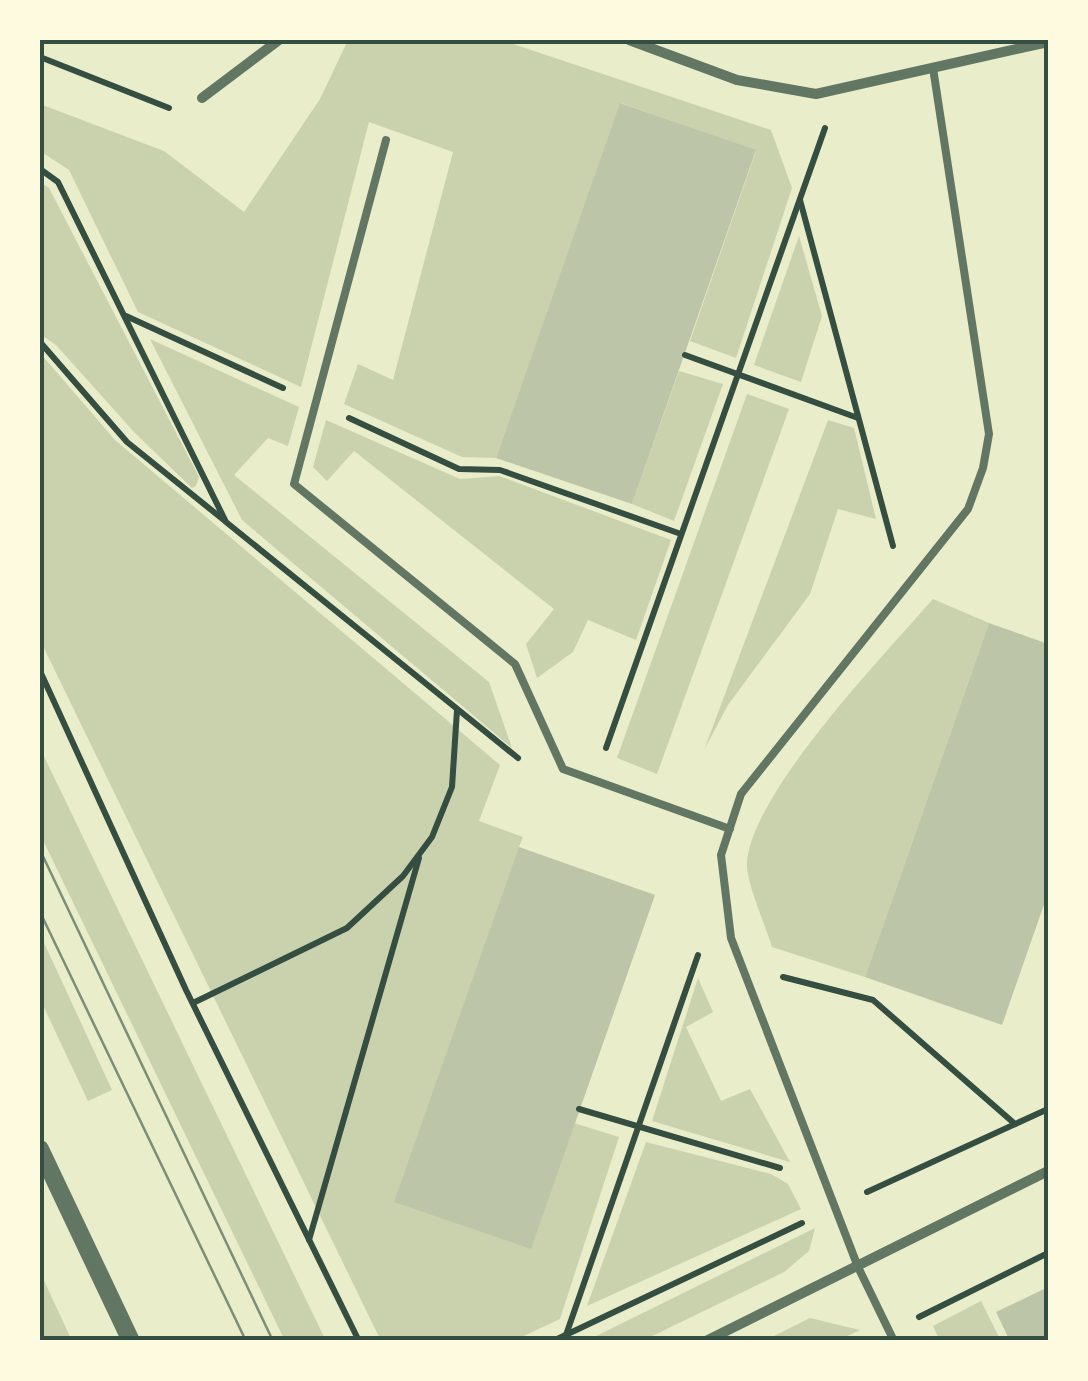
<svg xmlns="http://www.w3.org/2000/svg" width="1088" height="1381" font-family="'Roboto Serif',serif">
	<rect width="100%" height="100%" fill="#e9edc9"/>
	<!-- green -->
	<g fill="#cad2ad">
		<path d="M348,40H501L771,130L792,188L736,358L690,341L756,151L621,103L496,458L462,457L344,404L358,364L393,380L453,152L369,122L301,387L138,312L69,170L40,151V104L164,151L244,212L320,99Z"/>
		<path d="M40,182L49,188L199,477L196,486L192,488L135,433L56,345L40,334Z"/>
		<path d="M799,236L822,316L801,382L754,365Z"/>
		<path d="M150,339L299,407L288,446L268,438L234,475L489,682L512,748L242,520Z"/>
		<path d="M40,353L115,440L500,765L479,821L523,837L519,847L574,1123L619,1137L560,1319L513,1341H381L40,640Z"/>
		<path d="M679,371L723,384L674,521L632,504Z"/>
		<path d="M747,394L789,409L657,774L617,758Z"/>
		<path d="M326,420L460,479L499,476L671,540L636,640L588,620L573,652L537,678L526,644L554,609L354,451L327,481L313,467Z"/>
		<path d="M828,420L854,428L876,519L838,509L810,594L728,705L704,750Z"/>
		<path d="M933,599L989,623L865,977L772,947C766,927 748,886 747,867C745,799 887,652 933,599Z"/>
		<path d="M40,748L326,1341H285L40,834Z"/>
		<path d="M40,934L112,1090L88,1101L40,999Z"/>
		<path d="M698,978L713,1012L686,1027L721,1101L750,1089L790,1162L652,1121Z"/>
		<path d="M646,1142L771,1174L788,1184L801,1209L587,1306Z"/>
		<path d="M815,1228L809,1251L784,1272L642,1341H586Z"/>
		<path d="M40,1272L72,1341H40Z"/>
		<path d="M981,1301L1001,1341H940L933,1326Z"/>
		<path d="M810,1318L860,1330L837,1341H764Z"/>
	</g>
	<!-- building -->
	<g fill="#bcc5a7">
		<path d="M620,103L756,150L632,504L496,458Z"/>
		<path d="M989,623L1048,644V893L1002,1025L865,977Z"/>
		<path d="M519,847L655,895L531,1249L394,1202Z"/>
		<path d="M1048,1287V1341H1010L996,1312Z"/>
	</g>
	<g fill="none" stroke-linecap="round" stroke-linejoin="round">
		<!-- path -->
		<g stroke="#344e41" stroke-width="6">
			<path d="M40,57L169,108"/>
			<path d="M40,169L58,182L226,522L518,758"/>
			<path d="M800,200L893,546"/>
			<path d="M126,316L283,388"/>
			<path d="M40,342L127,442L225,521"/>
			<path d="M685,355L858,418"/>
			<path d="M349,418L459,469L500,470L681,534"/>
			<path d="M40,671L186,990L359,1341"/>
			<path d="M606,748L825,128"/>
			<path d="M783,977L873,1000L1015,1124"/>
			<path d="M193,1003L347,928L403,876L432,837L452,787L457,710"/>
			<path d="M579,1109L780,1168"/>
			<path d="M867,1192L1048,1109"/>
			<path d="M309,1240L419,858"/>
			<path d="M919,1317L1048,1253"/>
			<path d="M566,1335L698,955"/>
			<path d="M553,1341L802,1223"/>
		</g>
		<!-- service -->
		<g stroke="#617663" stroke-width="8">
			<path d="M386,140L294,484L515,664L563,769L730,829"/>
			<path d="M894,1341L858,1267L731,938L721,855L741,794L968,509L983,468L989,434L933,68"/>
		</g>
		<!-- minor -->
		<g stroke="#617663" stroke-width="10">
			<path d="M629,40L737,80L816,94L1048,42"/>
			<path d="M202,98L279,40"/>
			<path d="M706,1341L1048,1171"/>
		</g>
		<!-- tertiary -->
		<path stroke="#617663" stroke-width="18" d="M40,1149L131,1341"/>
		<!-- tram -->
		<g stroke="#7c8e77" stroke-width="2.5">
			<path d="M40,850L273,1341"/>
			<path d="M40,912L246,1341"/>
		</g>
	</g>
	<!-- border -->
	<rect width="1088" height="1381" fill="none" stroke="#fefae0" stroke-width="85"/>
	<rect x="42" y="42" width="1004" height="1296" fill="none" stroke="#344e41" stroke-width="4"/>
</svg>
